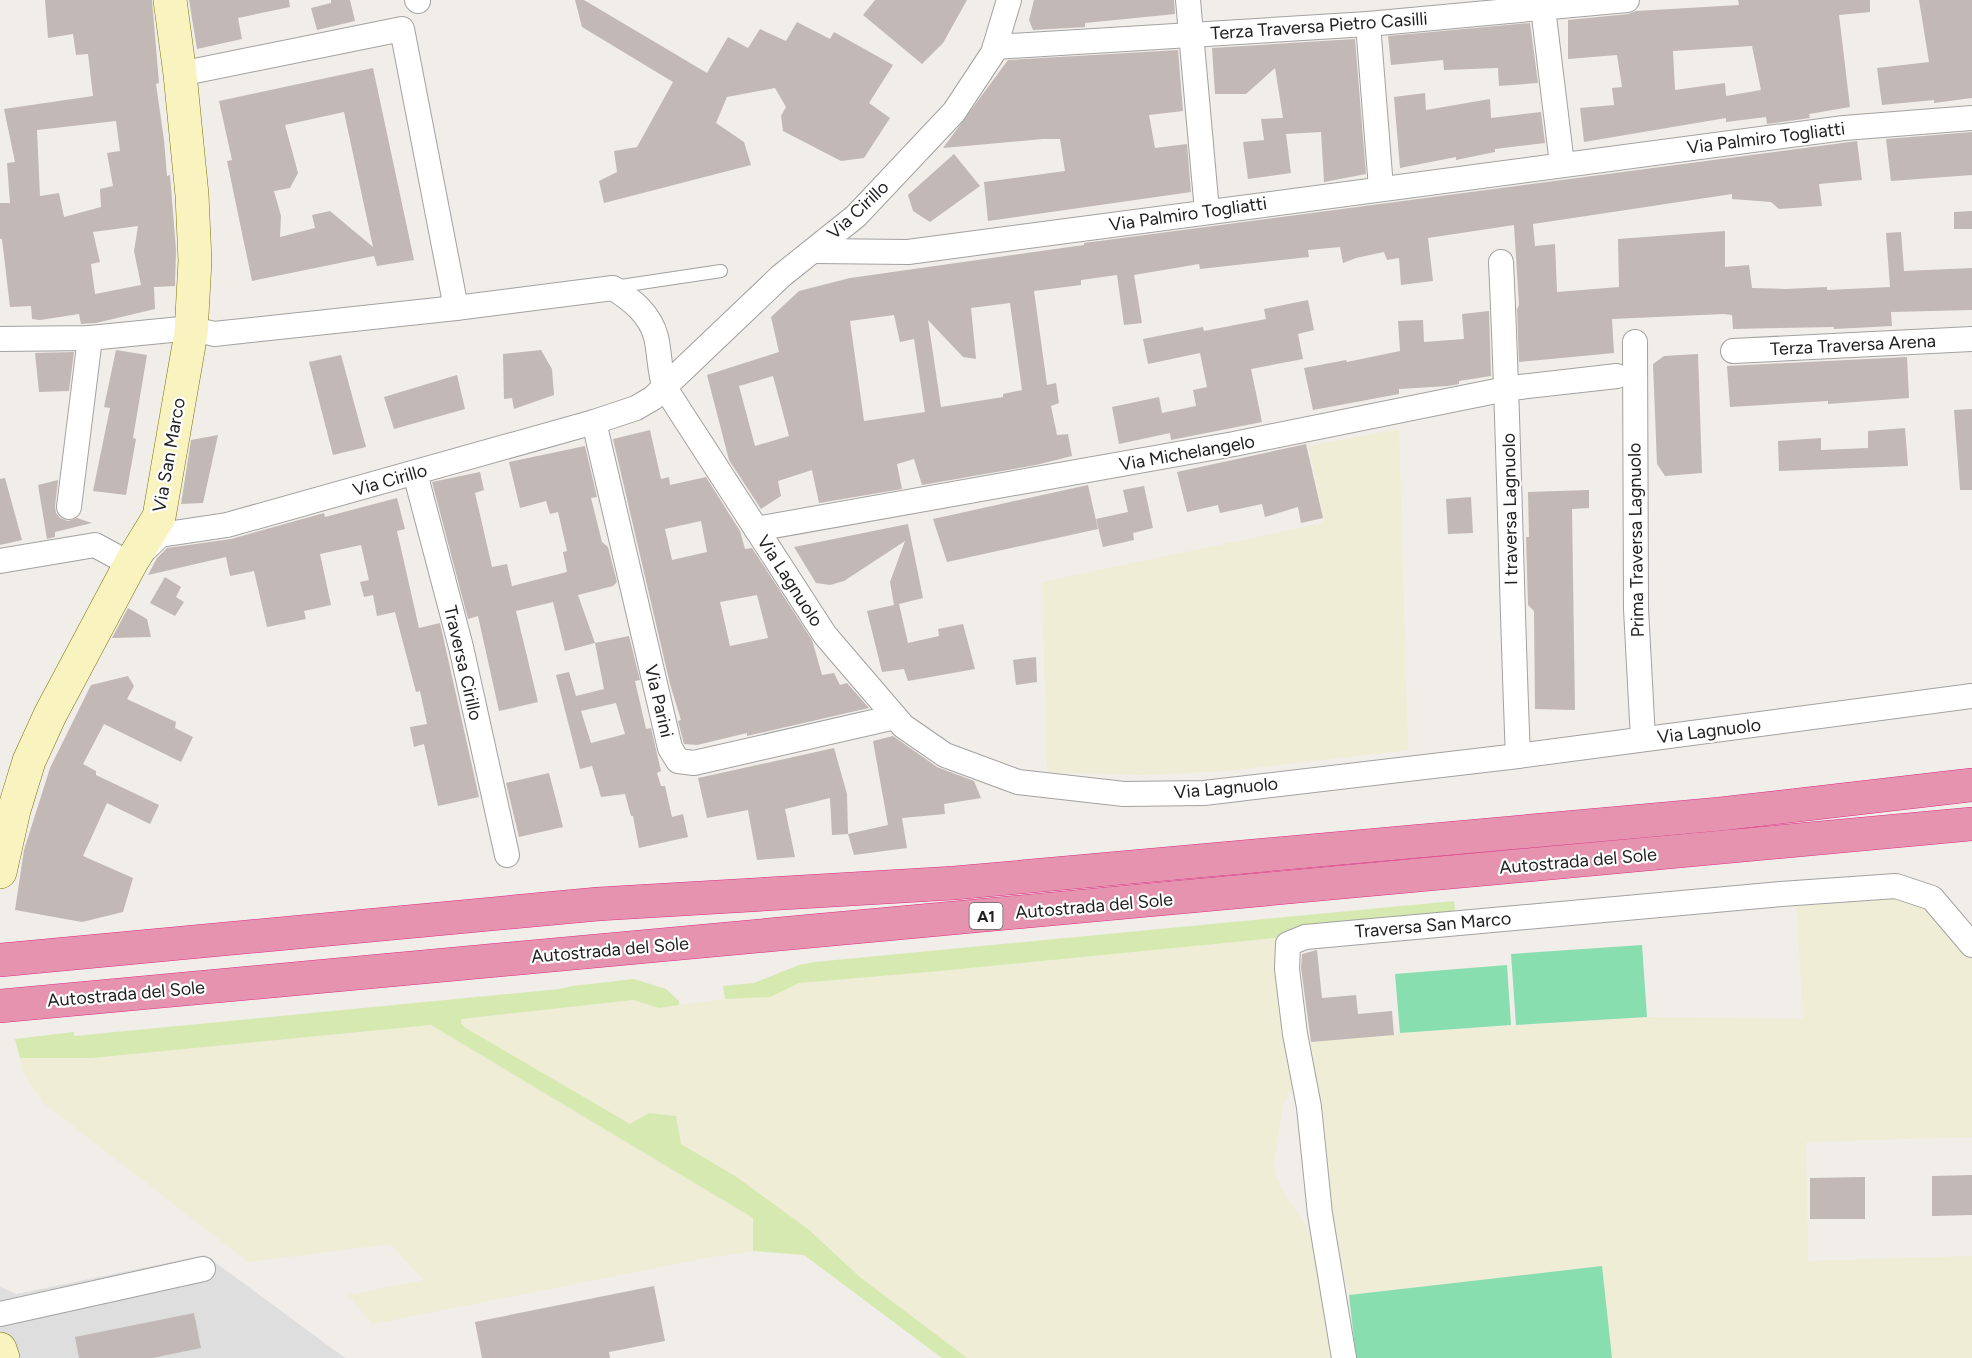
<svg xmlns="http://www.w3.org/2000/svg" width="1972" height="1358" font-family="Figtree,sans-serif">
	<rect width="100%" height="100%" fill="#f1ede8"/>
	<!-- residential -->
	<path fill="#dfdedf" d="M205,1255L345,1358H0V1287L17,1294Z"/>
	<!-- farmland -->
	<g fill="#efedd5">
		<path d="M1399,429L1408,750L1228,771L1143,775L1047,772L1042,582L1324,523L1309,446Z"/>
		<path d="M1914,896L1972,954V1137L1806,1142L1808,1261L1972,1256V1358H1612L1601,1266L1349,1295L1336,1239L1307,1042L1400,1033L1647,1017L1803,1019L1796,900Z"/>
		<path d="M1279,936L1301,1079L1291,1089L1283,1104L1274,1164L1277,1178L1282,1190L1305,1224L1321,1257L1338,1358H967L861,1278L808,1229L735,1176L681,1144L676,1116L649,1113L630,1124L463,1027L461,1023V1019L633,1000L659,1008L725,999L770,997L799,983L940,971Z"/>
		<path d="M431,1025L753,1218V1251L706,1258L372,1324L348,1295L424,1280L390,1244L248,1262L42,1102L23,1071L20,1058H92Z"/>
	</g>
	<!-- grass -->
	<g fill="#d5e9b0">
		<path d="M1454,901L1456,920L940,971L799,983L770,997L725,999L723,986L754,983L799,965L815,962Z"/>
		<path d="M634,979L666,989L679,1001V1005L659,1008L633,1000L461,1019V1023L464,1027L630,1124L649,1113L676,1116L681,1144L735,1176L808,1229L861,1278L967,1358H942L804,1255L753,1251V1218L431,1025L92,1058H20L15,1039L74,1032V1036L560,989L572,986Z"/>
	</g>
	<!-- pitch -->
	<g fill="#89deb0">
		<path d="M1642,945L1647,1017L1516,1025L1511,954Z"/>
		<path d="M1507,965L1511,1025L1400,1033L1395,974Z"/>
		<path d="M1602,1266L1612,1358H1356L1349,1295Z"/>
	</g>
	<!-- building -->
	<g fill="#c2b8b5" fill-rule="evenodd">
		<path d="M45,0H152L159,83L156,84L164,140L167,176L170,175L176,250L175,286L154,287L155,309L96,323L81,324L79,314L40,320L32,319L31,306L10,307L2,239H0V203H10L7,163L15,162L4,109L93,96L88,54L76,55L73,34L48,38ZM116,121L120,151L107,153L113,186L100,189L101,207L64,217L59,193L40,196L37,130ZM138,226L134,251L141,285L95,294L91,264L100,262L93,232Z"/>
		<path d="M189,0H289L290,7L238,18L242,39L197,49Z"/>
		<path d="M331,0H350L355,21L317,30L311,8L331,3Z"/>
		<path d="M575,0H584L707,73L728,37L748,48L760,29L786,41L797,22L830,39L834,32L893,65L869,103L890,118L864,158L841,161L783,131L781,116L786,107L775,88L727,97L716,123L744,142L751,165L604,203L599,181L617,172L614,151L637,147L673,82L582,27Z"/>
		<path d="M875,0H967L943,43L922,64L863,15Z"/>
		<path d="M1034,0H1174L1175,14L1085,23V27L1033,30L1029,20Z"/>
		<path d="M1738,0H1870V12L1839,15L1850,107L1809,114L1810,118L1767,124L1766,117L1726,122V118L1584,142L1580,108L1614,105L1612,88L1622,87L1617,55L1568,59V20L1628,14L1636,11L1739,5ZM1752,46L1761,90L1726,96L1725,83L1675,90L1673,51Z"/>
		<path d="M1919,0H1972V98L1934,103V100L1882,105L1877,68L1929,62Z"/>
		<path d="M1530,23L1538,83L1499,86L1498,68L1444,70L1443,60L1391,65L1388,36Z"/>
		<path d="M1355,39L1366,174L1324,182L1321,132L1286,134L1291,173L1248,179L1243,142L1264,140L1261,119L1283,118L1275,68L1246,94H1215L1212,48Z"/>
		<path d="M1178,50L1183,111L1149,115L1155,148L1187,144L1191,192L988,221L984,182L1065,171L1060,139H1043L943,148L1008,60Z"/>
		<path d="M373,68L414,260L377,266L374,256L252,281L227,161L232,160L219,101ZM344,112L373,247L330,211L312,215L315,228L280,237L281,216L274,191L290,188L298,173L285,125Z"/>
		<path d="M1425,93L1426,110L1490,99L1491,118L1541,112L1545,143L1495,149V152L1456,160V157L1400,168L1394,97Z"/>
		<path d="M1972,132V175L1891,181L1886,139Z"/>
		<path d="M1857,141L1862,180L1819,184L1822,206L1779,209L1771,202L1732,199V194L1533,224L1535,246L1555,244L1557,292L1619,287L1618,239L1725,231V267L1749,265L1752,288L1786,289L1827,287V290L1890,287L1886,233L1901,232L1904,271L1972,268V310L1891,312L1892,326L1834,329V327L1733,329L1732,315L1724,314L1612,319L1614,353L1519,362L1517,309L1519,305L1514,225L1428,238L1433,281L1401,285L1399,258L1387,260L1384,252L1356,258L1343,263L1340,247L1308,250L1309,257L1200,269L1199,264L1134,275L1142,323L1124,325L1117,275L1081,280V285L1034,291L1047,385L1056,383L1059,403L1051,406L1057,435L1068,434L1072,456L1036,465L922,485L914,459L897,464L902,489L819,503L812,470L778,481L781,496L761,509L729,460L707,375L779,352L771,317L799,291L850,278L1084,245V243ZM1010,303L1022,390L1003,394V397L941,407L928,320L963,357L976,359L971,308ZM894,315L900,342L914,339L925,412L864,421L850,321ZM773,376L789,436L755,446L739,386Z"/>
		<path d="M954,154L980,186L930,222L913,211L908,195Z"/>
		<path d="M1972,211V229H1954V212Z"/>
		<path d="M1308,300L1314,330L1298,334L1303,359L1251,369L1262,422L1171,440L1170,433L1119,444L1112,407L1159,397L1162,413L1196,406L1193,390L1207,387L1200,353L1148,364L1143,339L1203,327L1204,331L1266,319L1264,309Z"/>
		<path d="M1489,311L1491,376L1459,381V384L1448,386L1399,389V394L1313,410L1304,368L1346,360L1347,362L1400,351L1398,321L1423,320L1424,342L1464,339L1462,314Z"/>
		<path d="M116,350L147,355L133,438L136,439L126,495L93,491L110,408L104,407Z"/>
		<path d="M541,350L552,369L554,395L514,409L512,398L504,399L503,354Z"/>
		<path d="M74,352L69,391L39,392L35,353Z"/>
		<path d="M1698,354L1702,473L1665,476L1657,464L1653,364L1664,356Z"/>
		<path d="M341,355L366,447L333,455L309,362Z"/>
		<path d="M1907,357L1909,398L1828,404V401L1730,407L1727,366Z"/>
		<path d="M457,375L465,409L394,429L384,397Z"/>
		<path d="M1972,409V490H1960L1954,410Z"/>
		<path d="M1905,428L1908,466L1779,471L1778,441L1821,438V450L1868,448V431Z"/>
		<path d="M650,430L661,479L669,477L670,485L706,477L740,531L745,549L752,548L812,640L822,675L834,673L840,685L847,683L869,708L747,736V733L697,745L684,744L678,721L681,720L670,684L613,439ZM701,521L707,552L672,560L665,529ZM757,595L768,638L730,646L720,602Z"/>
		<path d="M218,435L203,503L181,504L191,440Z"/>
		<path d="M1306,444L1323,518L1301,523L1298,507L1265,517L1262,504L1220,513L1218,505L1187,512L1177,472Z"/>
		<path d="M585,446L597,497L591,498L602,542L608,547L617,582L613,586L578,595L595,643L565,651L553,602L516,611L538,702L499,711L478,616L468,619L432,482L480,472L484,490L475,493L492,567L507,564L512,586L567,572L563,552L567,551L558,512L550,514L546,501L520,508L509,462Z"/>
		<path d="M5,478L22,540L0,545V479Z"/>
		<path d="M58,480L55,506L56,513L60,518L68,521L77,518L92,523L55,532V537L47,539L38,485Z"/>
		<path d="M1088,485L1098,529L947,562L933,519Z"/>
		<path d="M1144,486L1153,528L1133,533L1134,540L1103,547L1096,519L1128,512L1123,490Z"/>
		<path d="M1589,490V508L1572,509L1575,710L1535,709L1534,611L1528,605L1526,537H1529L1528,492Z"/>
		<path d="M1471,497L1473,533L1448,534L1446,499Z"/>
		<path d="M397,498L405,529L397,531L419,628L440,623L479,797L438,806L424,744L414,747L410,727L427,724L420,691L416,692L395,612L377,616L373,595L364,597L360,582L369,580L361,545L320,554L331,605L304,611L306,619L267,627L254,571L230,576L226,557L148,575L157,558L167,548L231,539L324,513L325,517Z"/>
		<path d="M908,524L923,598L899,604L908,643L939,636L938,629L963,624L975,669L908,681L904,669L882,672L867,611L894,605L890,582L905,541L844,581L830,585L816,583L794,547Z"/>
		<path d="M165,577L181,587L176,597L184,602L175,616L150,603Z"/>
		<path d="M128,608L147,619L151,637L112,638Z"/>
		<path d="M629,636L640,680L635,681L646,729L651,728L661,771L657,773L661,786H665L672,817L683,814L688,837L639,848L633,816H631L625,794L601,797L592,766L580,769L556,675L569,672L576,696L604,689L595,643ZM616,703L625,734L591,743L581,711Z"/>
		<path d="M1036,657L1037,682L1016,685L1013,660Z"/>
		<path d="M128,676L134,686L127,699L176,722L175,728L193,737L181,762L104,724L83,764L96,771V775L159,805L150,824L107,803L83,856L133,878L123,912L82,922L15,910L24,850L50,768L91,685Z"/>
		<path d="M893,736L937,767L974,781L981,798L944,804L945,814L902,818L907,848L854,855L848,834L888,825L873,741Z"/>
		<path d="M834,748L847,794L848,834L832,835L830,798L785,809L795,857L757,860L748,810L707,818L698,778Z"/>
		<path d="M549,773L563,827L519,837L506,783Z"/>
		<path d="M1317,950L1322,998L1356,995L1358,1014L1392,1011L1394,1035L1311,1042L1301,968L1302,954Z"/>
		<path d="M1972,1175V1215L1932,1216V1176Z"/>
		<path d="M1865,1177V1219H1810V1178Z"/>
		<path d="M654,1286L665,1341L609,1352L610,1358H482L475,1322Z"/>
		<path d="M194,1313L201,1348L153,1358H79L75,1337Z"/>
	</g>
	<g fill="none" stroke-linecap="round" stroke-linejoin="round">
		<defs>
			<path id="lane" d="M614,287L721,271"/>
			<g id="street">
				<path d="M417,0L418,1"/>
				<path d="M1188,0L1207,211"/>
				<path d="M1542,0L1562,164"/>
				<path d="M1368,24L1381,188"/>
				<path d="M995,47L1368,24L1627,0"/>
				<path d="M180,74L402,29L456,308"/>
				<path d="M814,251L908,252L1844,128L1972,118"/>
				<path d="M1501,262C1509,427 1511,591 1518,756"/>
				<path d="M0,339L90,338L191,328L214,334L456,308L613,288C632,300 650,314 656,337C660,354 659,371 665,388L825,635L903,726L945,755L1018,782L1124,794L1204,793L1518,756L1972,696"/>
				<path d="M1635,342L1636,609L1643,739"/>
				<path d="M1733,351L1972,339"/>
				<path d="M594,422L670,748L678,761L694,763L895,717"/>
				<path d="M415,473L461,647L507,855"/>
				<path d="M69,507L90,338"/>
				<path d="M756,529L1234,444L1511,388L1617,376"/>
				<path d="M0,561L95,545L130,564L160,535L227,525L594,422L636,408L653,398L781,276L856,216L954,112L993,53L1009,0"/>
				<path d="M0,1314L203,1269"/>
				<path d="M1344,1358L1320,1214L1309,1107L1295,1034L1287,969L1288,944L1305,937L1781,894L1896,886L1932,898L1972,945"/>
			</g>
			<g id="secondary">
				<path d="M0,872L14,810L29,761L50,715L132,561L159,517L191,333L195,261L192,195L180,74L170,0"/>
				<path d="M0,1349L3,1358"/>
			</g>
			<g id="highway">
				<path d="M0,960L598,904L954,883L1720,814L1972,785"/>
				<path d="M0,1006L1972,824"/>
			</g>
		</defs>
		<!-- lane casing -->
		<use href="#lane" stroke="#a2a2a2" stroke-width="14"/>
		<!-- street casing -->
		<use href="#street" stroke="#a2a2a2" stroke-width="26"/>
		<!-- secondary casing -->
		<use href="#secondary" stroke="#797408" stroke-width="34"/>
		<!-- highway casing -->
		<use href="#highway" stroke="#d82d82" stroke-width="34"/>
		<!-- lane -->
		<use href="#lane" stroke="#fff" stroke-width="12"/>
		<!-- street -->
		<use href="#street" stroke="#fff" stroke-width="24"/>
		<!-- secondary -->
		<use href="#secondary" stroke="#f9f3bf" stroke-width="33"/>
		<!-- highway -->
		<use href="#highway" stroke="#e693af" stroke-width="33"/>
	</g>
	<g text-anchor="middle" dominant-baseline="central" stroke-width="4.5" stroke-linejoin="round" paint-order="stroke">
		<!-- shield labels -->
		<rect fill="#fff" stroke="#646464" stroke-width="1.5" x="969.5" y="903" width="33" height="26" rx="4.5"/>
		<g font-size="16" font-weight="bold" fill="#212121">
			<text x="986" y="916">A1</text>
		</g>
		<!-- street labels -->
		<g font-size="18" fill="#212121" stroke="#fff">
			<text transform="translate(1319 26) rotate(-4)">Terza Traversa Pietro Casilli</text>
			<text transform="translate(1766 138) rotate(-7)">Via Palmiro Togliatti</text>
			<text transform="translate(858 210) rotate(-43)">Via Cirillo</text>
			<text transform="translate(1188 214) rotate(-8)">Via Palmiro Togliatti</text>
			<text transform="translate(1853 345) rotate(-3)">Terza Traversa Arena</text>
			<text transform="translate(1187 453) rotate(-10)">Via Michelangelo</text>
			<text transform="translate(169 455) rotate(-80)">Via San Marco</text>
			<text transform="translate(390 480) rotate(-16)">Via Cirillo</text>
			<text transform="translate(1510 509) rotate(-91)">I traversa Lagnuolo</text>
			<text transform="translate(1636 540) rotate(-91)">Prima Traversa Lagnuolo</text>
			<text transform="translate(790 581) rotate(57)">Via Lagnuolo</text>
			<text transform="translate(463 663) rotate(77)">Traversa Cirillo</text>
			<text transform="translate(659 701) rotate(77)">Via Parini</text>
			<text transform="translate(1709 731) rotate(-7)">Via Lagnuolo</text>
			<text transform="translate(1226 788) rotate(-5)">Via Lagnuolo</text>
			<text transform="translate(1578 861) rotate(-5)">Autostrada del Sole</text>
			<text transform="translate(1094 906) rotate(-5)">Autostrada del Sole</text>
			<text transform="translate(1433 925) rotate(-5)">Traversa San Marco</text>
			<text transform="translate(610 950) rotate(-5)">Autostrada del Sole</text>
			<text transform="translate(126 994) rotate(-5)">Autostrada del Sole</text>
		</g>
	</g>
</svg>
